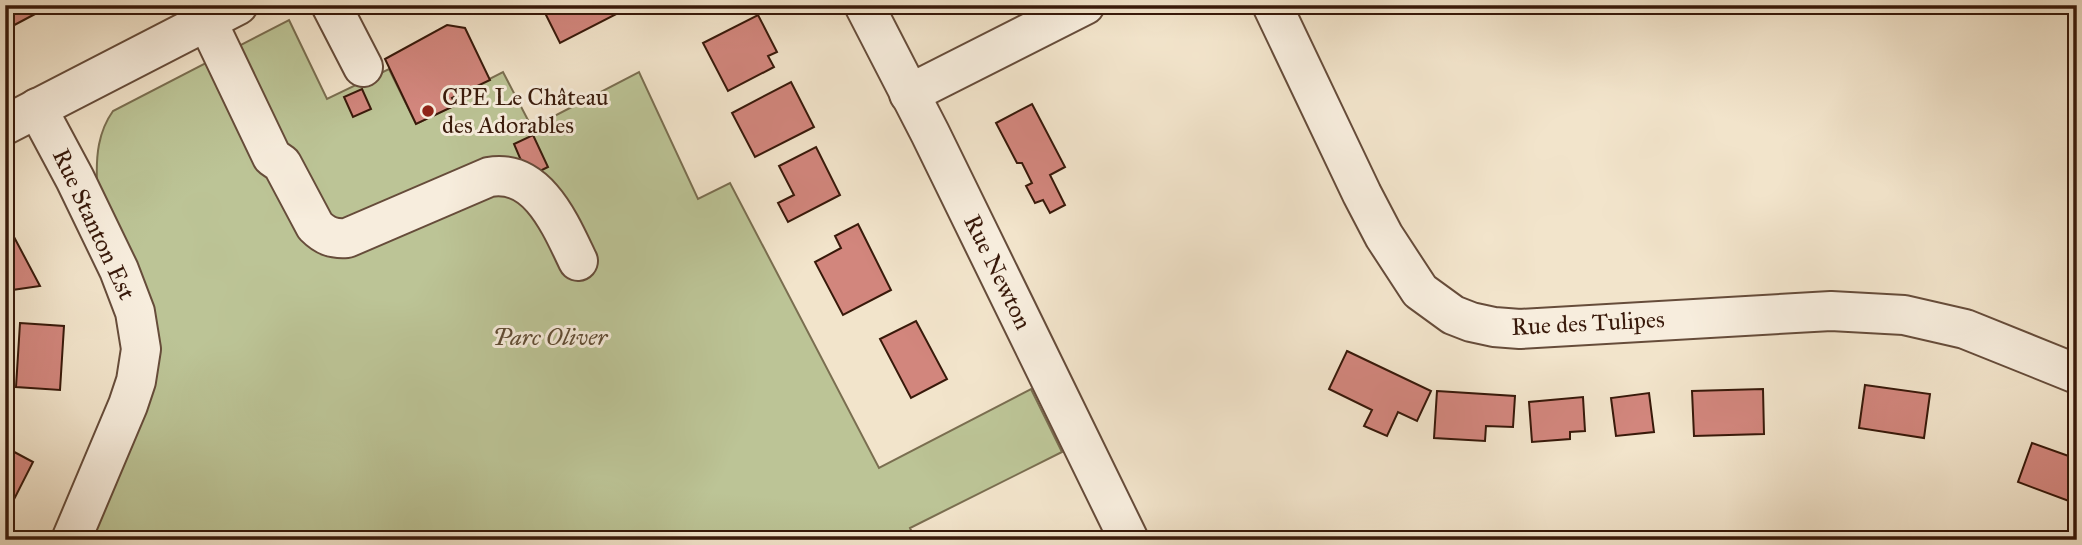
<svg xmlns="http://www.w3.org/2000/svg" width="2082" height="545" font-family="'IM FELL Great Primer',serif">
	<rect width="100%" height="100%" fill="#f2e4cb"/>
	<filter id="stains"><feTurbulence type="fractalNoise" baseFrequency=".00286" numOctaves="4"/><feColorMatrix values="0 0 0 0 .2 0 0 0 0 .09 0 0 0 0 .02 0 0 0 .5 -.17"/></filter>
	<radialGradient id="worn" r=".72"><stop offset=".6" stop-color="#630" stop-opacity="0"/><stop offset="1" stop-color="#630" stop-opacity=".3"/></radialGradient>
	<!-- green -->
	<path fill="#bcc496" stroke="#7a6e50" stroke-width="2" d="M289,20L327,99L389,69L416,124L455,105L452,98L503,72L529,122H543L639,72L698,199L730,183L879,468L1031,389L1062,452L910,528L915,540H91L148,402L97,181C96,156 98,132 113,111Z"/>
	<!-- building -->
	<g fill="#d2867d" stroke="#38190a" stroke-width="2">
		<path d="M5,5H52L5,30Z"/>
		<path d="M541,5H631L632,6L560,43Z"/>
		<path d="M758,15L777,52L768,56L774,67L728,91L703,43Z"/>
		<path d="M447,25L465,28L490,80L452,98L456,105L416,124L385,59Z"/>
		<path d="M791,82L814,127L755,157L732,113Z"/>
		<path d="M362,89L371,109L353,117L344,97Z"/>
		<path d="M1032,104L1065,167L1050,175L1065,205L1050,213L1043,200L1035,203L1026,186L1032,183L1022,163H1017L996,123Z"/>
		<path d="M533,135L548,167L528,177L514,144Z"/>
		<path d="M816,147L840,195L788,222L778,203L794,195L779,166Z"/>
		<path d="M5,220L40,286L5,291Z"/>
		<path d="M858,224L891,290L843,315L815,262L841,248L835,236Z"/>
		<path d="M916,321L947,379L911,398L880,339Z"/>
		<path d="M20,323L64,326L60,390L16,387Z"/>
		<path d="M1347,351L1431,391L1417,421L1398,412L1387,436L1364,426L1372,410L1329,389Z"/>
		<path d="M1865,385L1930,394L1924,438L1859,428Z"/>
		<path d="M1763,389L1764,434L1694,436L1692,391Z"/>
		<path d="M1437,391L1515,396L1513,427L1486,426L1485,441L1434,438Z"/>
		<path d="M1649,393L1654,432L1616,436L1611,398Z"/>
		<path d="M1583,397L1585,431L1570,432V439L1532,442L1529,402Z"/>
		<path d="M2032,443L2077,459V504L2018,482Z"/>
		<path d="M5,447L33,462L5,517Z"/>
		<path d="M1696,531L1776,538V540H1695Z"/>
	</g>
	<g fill="none" stroke-linecap="round" stroke-linejoin="round">
		<defs>
			<g id="minor">
				<path d="M331,5L363,67"/>
				<path d="M864,5L930,133L1129,540"/>
				<path d="M1272,5L1362,194L1384,236L1420,291L1453,315L1471,322L1494,327L1520,329L1831,311L1904,315L1965,329L2077,374"/>
				<path d="M207,21L272,157L282,164L315,226C325,236 333,239 347,238L489,177C538,168 561,226 578,261"/>
				<path d="M909,94L1085,5"/>
				<path d="M37,108L75,179L119,270L135,312L141,349L136,381L128,405L71,540"/>
				<path d="M5,125L238,5"/>
			</g>
		</defs>
		<!-- minor casing -->
		<use href="#minor" stroke="#664c3a" stroke-width="42"/>
		<!-- minor -->
		<use href="#minor" stroke="#f7eddd" stroke-width="38"/>
	</g>
	<!-- markers -->
	<circle fill="#8f2418" stroke="#f7eddd" stroke-width="2.5" cx="428" cy="111" r="7"/>
	<g text-anchor="middle" dominant-baseline="central" stroke-width="6" stroke-linejoin="round" paint-order="stroke">
		<!-- poi labels -->
		<g font-size="24" fill="#38190a" stroke="#f7eddd" text-anchor="start">
			<text x="442" y="97">CPE Le Château<tspan x="442" dy="28">des Adorables</tspan></text>
		</g>
		<!-- street labels -->
		<g font-size="24" fill="#38190a" stroke="#f7eddd">
			<text transform="translate(94 224) rotate(65)">Rue Stanton Est</text>
			<text transform="translate(998 272) rotate(64)">Rue Newton</text>
			<text transform="translate(1588 323) rotate(-3)">Rue des Tulipes</text>
		</g>
		<!-- park labels -->
		<g font-size="24" font-style="italic" fill="#604c34" stroke="#f7eddd">
			<text x="550" y="337">Parc Oliver</text>
		</g>
	</g>
	<!-- margin -->
	<rect width="2082" height="545" fill="none" stroke="#f2e4cb" stroke-width="28"/>
	<rect x="7" y="7" width="2068" height="531" fill="none" stroke="#38190a" stroke-width="3.5"/>
	<rect x="14" y="14" width="2054" height="517" fill="none" stroke="#38190a" stroke-width="2"/>
	<rect width="100%" height="100%" filter="url(#stains)"/>
	<rect width="100%" height="100%" fill="url(#worn)"/>
</svg>
